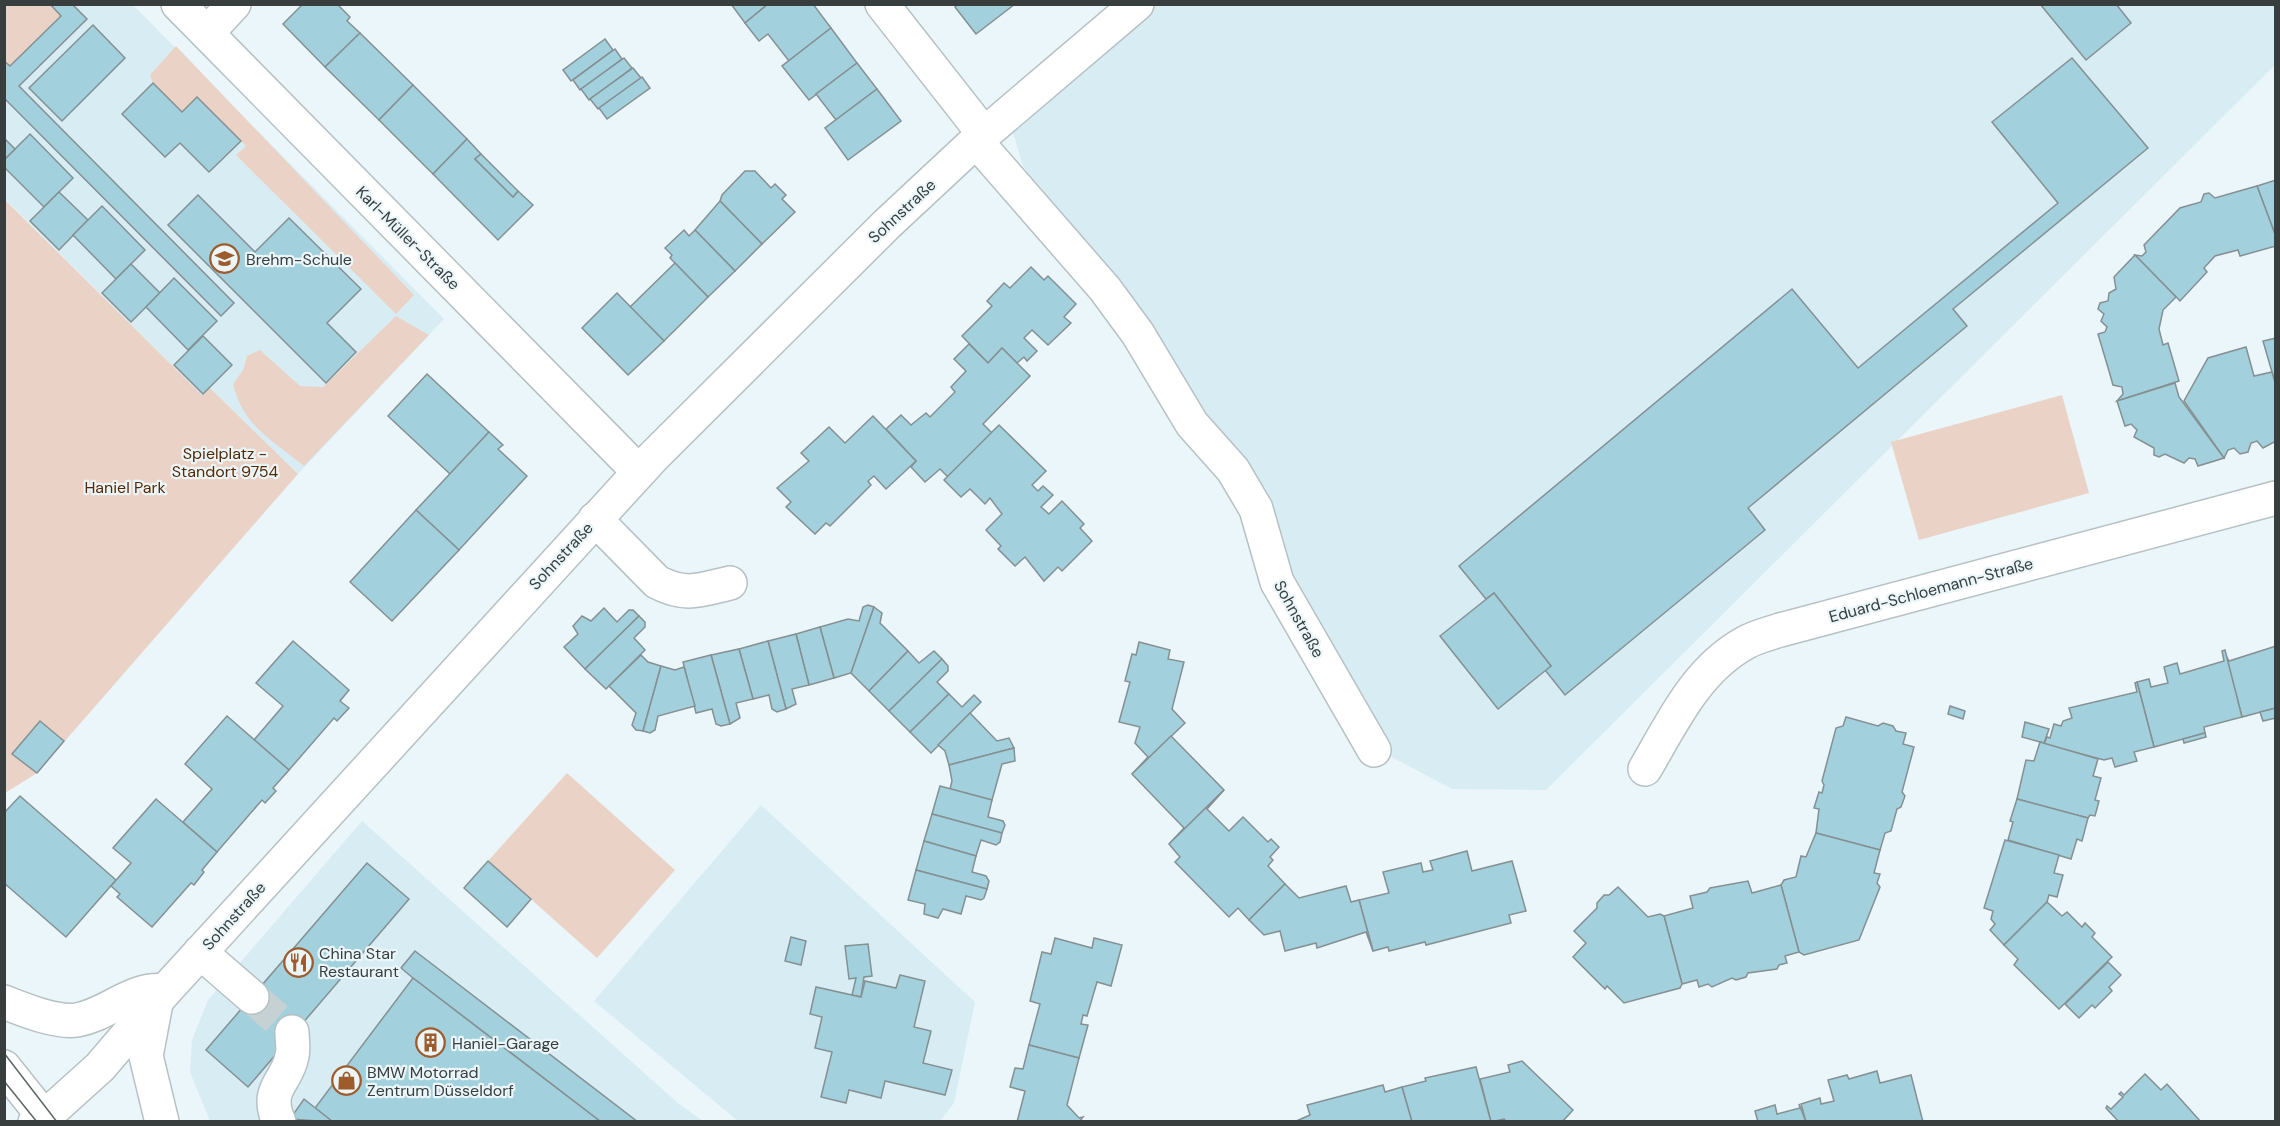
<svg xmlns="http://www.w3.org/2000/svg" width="2280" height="1126" font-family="'DM Sans',sans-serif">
	<rect width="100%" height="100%" fill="#eaf6f9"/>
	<!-- built -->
	<g fill="#d8edf3">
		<path d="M4,5H133L444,319L298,474L210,388L202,395L5,199Z"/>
		<path d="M1154,5H2275V65L1546,790L1452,789L1386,754L1206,432L1023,166L1011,126Z"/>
		<path d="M761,805L975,1002L954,1103L940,1121L739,1122L594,1001Z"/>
		<path d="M362,821L679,1104L703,1121H210L190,1072L192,1040L208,1000Z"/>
	</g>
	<!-- green -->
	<g fill="#ead3c6">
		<path d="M8,5H50L61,16L10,66L5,61V8Z"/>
		<path d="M176,46L414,295L396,314L236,155L246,146L197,97L182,112L153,83L150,75Z"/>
		<path d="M4,199L202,395L210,388L298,474L37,773L5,793Z"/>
		<path d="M396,316L429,335L304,466C272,440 243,426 233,384L243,370L247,356L260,350L300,386L323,387Z"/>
		<path d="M2062,395L2089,493L1919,540L1891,442Z"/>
		<path d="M567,773L675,870L597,958L488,861Z"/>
	</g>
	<!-- building -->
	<g fill="#a2d0dc" stroke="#859093" stroke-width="1.5">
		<path d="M50,4H72L87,19L19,86L234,303L221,316L4,98V61L10,66L61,16Z"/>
		<path d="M303,4H337L350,17L347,21L360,33L325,67L283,24Z"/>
		<path d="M731,4H768L745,23Z"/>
		<path d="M768,4H813L831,28L789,61L768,34L759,41L745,23Z"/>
		<path d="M958,4H1015L976,34L955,7Z"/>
		<path d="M2040,4H2116L2131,23L2086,60Z"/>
		<path d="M93,25L125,58L62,121L29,88Z"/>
		<path d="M831,28L857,63L809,100L782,66Z"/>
		<path d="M360,33L413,85L379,120L325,67Z"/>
		<path d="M605,39L613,50L571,81L563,70Z"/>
		<path d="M615,49L622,59L580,90L573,80Z"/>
		<path d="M624,58L632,68L589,100L581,89Z"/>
		<path d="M2072,58L2148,148L1953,309L1967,326L1748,508L1765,530L1565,695L1545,670L1551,666L1494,593L1486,599L1459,566L1792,289L1858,368L2058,203L1992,122Z"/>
		<path d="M857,63L877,89L836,120L816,94Z"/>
		<path d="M633,68L641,78L598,109L590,99Z"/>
		<path d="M642,77L650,88L607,119L599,108Z"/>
		<path d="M153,83L182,112L197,97L241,141L209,172L180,143L165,157L122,114Z"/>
		<path d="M413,85L467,139L433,174L379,120Z"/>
		<path d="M877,89L901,121L848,160L825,128Z"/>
		<path d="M30,134L73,178L44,207L4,167V160Z"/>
		<path d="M4,138L15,149L4,160Z"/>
		<path d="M467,139L481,154L475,159L513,197L518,191L533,205L498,240L433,174Z"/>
		<path d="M481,154L518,191L513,197L475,159Z"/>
		<path d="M745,171H755L771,188L775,184L786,195L782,199L795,212L762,244L720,201L722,195Z"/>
		<path d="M2276,180V237L2257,186Z"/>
		<path d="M2257,186L2276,237V246L2240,256L2238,250L2215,256L2204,268L2207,272L2180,301L2135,255L2142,256L2146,252L2144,245L2180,208L2201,202L2204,194L2209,193L2215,198Z"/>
		<path d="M59,192L88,220L59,250L30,221Z"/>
		<path d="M198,195L255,252L289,218L361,289L327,323L356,352L326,383L168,225Z"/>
		<path d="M720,201L762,244L735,271L695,230Z"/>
		<path d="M102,206L145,250L116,279L73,235Z"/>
		<path d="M684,230L689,236L695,230L735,271L708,297L670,258L672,255L665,248Z"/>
		<path d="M2135,255L2176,297L2163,310L2159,329L2163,345L2168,343L2179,381L2117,401L2123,394L2122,387L2113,385L2109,371L2098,334L2105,332L2107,327L2101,321L2104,314L2098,309L2100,303L2108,301L2109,293L2116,289L2114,277Z"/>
		<path d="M675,263L708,297L664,341L630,307Z"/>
		<path d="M131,264L160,293L131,322L102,293Z"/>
		<path d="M1031,267L1044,280L1048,276L1076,304L1064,317L1071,323L1048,345L1032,330L1024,338L1037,351L1027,361L1024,357L1017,363L1002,348L988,363L962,336L992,306L987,301L1004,283L1010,288Z"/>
		<path d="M174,278L217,321L188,350L146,307Z"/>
		<path d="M617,293L664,341L628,375L582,328Z"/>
		<path d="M203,336L232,365L203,394L174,365Z"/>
		<path d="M2276,338V386L2263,341Z"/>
		<path d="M969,344L988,363L1002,348L1030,376L983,424L992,433L948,477L940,469L925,482L911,467L916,461L886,429L901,415L911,425L926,413L930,417L955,392L951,387L966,371L954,359Z"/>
		<path d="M2246,347L2254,376L2272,372L2276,386V441L2263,448L2257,441L2251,443L2248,452L2240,454L2234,448L2228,450L2224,458L2184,401L2208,358Z"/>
		<path d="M427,374L489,432L450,474L388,416Z"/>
		<path d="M2175,383L2179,397L2224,458L2198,466L2195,459L2189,458L2184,463L2165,454L2159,457L2154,455V448L2134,437L2137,430L2131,424L2125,426L2117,401Z"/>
		<path d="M873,416L916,461L886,489L874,476L868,481L871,485L830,526L826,523L815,534L786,507L791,502L777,488L809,461L801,453L829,427L845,443Z"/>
		<path d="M999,425L1046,471L1032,485L1038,491L1043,486L1053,495L1041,507L1049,514L1062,501L1084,524L1080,528L1092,541L1062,571L1058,567L1044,581L1025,557L1015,566L998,549L1001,546L986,530L1002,514L990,498L985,504L970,489L961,497L944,480Z"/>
		<path d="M489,432L503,445L498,449L527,476L459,550L416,510Z"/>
		<path d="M416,510L459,550L392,621L350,582Z"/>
		<path d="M1494,593L1551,666L1498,709L1440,636Z"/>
		<path d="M868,605L874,607L851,673L834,678L820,627L848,619L859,621L863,607Z"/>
		<path d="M874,607L882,613L880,623L908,651L869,691L851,673Z"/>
		<path d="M604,608L617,622L629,610H633L639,616L585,669L564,647L578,634L573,626L582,616L591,621Z"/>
		<path d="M639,616L645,622V627L634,638L645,650L606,689L585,669Z"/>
		<path d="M820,627L834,678L809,685L796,634Z"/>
		<path d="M796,634L809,685L792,689L796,704L786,709L768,641Z"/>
		<path d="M293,641L349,690L340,701L349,708L337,721L334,718L289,770L254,740L283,706L256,683Z"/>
		<path d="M768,641L786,709L777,712L772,709L769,695L753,699L739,649Z"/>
		<path d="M1139,642L1170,650L1168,659L1184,662L1172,709L1185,723L1132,774L1148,757L1135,743L1140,727L1119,722L1130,682L1125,681L1132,654L1136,655Z"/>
		<path d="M2276,646V708L2242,717L2226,656L2229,661Z"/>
		<path d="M739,649L753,699L736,703L740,718L730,724L711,655Z"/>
		<path d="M2225,650L2242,717L2204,727L2205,733L2154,747L2137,682L2149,679L2151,687L2168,683L2164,667L2177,663L2180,674L2224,661L2222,651Z"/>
		<path d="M908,651L919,663L934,651L942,659L889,711L869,691Z"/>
		<path d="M641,655L648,662L661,666L643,731L636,730L632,725L636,713L609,686Z"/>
		<path d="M711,655L730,724L721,726L716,724L712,709L696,713L683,662Z"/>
		<path d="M942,659L948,666V671L937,682L949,694L910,732L889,711Z"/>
		<path d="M661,666L675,670L684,667L695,706L658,716L655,730L650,733L643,731Z"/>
		<path d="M2137,682L2154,747L2134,752L2137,761L2115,767L2112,758L2104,760L2044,744L2047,737L2050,738L2054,724L2061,726L2063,721L2072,718L2069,708L2137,692L2135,683Z"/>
		<path d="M949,694L962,707L974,695L981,702L931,753L910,732Z"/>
		<path d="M1950,706L1965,711L1963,719L1948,714Z"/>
		<path d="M2276,708V718L2263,721L2260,712Z"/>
		<path d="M970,713L997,741L1009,738L1014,748L949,765L945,751L938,745Z"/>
		<path d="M227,716L289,770L273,788L276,791L265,803L262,800L217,852L183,822L212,789L185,764Z"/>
		<path d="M1846,717L1878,726L1883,723L1893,726L1896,731L1906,733L1903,744L1914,747L1902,792L1905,796L1901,807L1897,809L1891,831L1885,833L1880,850L1816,833L1819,809L1814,808L1819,792L1822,793L1824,785L1822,781L1836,728L1843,726Z"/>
		<path d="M40,721L64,741L37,773L12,754Z"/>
		<path d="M2025,722L2049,729L2044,743L2022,737Z"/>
		<path d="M2205,733L2206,737L2184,743L2183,739Z"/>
		<path d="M1171,736L1224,790L1169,844L1184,828L1132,774Z"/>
		<path d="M2040,742L2098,759L2093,776L2101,778L2095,800L2099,801L2095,816L2090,815L2088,818L2017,799L2026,760L2034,761Z"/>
		<path d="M1014,748L1015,761L1002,764L992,800L950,789L952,781L949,765Z"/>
		<path d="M940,786L992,800L988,817L1003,821L1005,825L1002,833L932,814Z"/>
		<path d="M1224,790L1207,809L1229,831L1243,817L1268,842L1271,839L1279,847L1270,857L1273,860L1268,866L1285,884L1249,920L1238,908L1229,917L1175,862L1180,857L1169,844Z"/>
		<path d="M20,796L116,880L66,937L4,883V813Z"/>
		<path d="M156,799L217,852L202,870L204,872L194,885L191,883L152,927L117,897L120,894L111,886L131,863L113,848Z"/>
		<path d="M2017,799L2088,818L2082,841L2077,839L2071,859L2008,840L2013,822L2010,821Z"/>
		<path d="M932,814L1002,833L1000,842L996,845L981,840L976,856L924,841Z"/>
		<path d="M1816,833L1880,850L1874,873L1880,874L1877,883L1880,887L1859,940L1804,955L1799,952L1781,885L1784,880L1796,877L1801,856L1806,857Z"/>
		<path d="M2005,840L2059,855L2054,873L2063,875L2057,897L2049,895L2047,902L2004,945L1990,930L1995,924L1991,919L1993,911L1984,908Z"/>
		<path d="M924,841L976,856L972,872L986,876L989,881L987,889L916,870Z"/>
		<path d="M1467,851L1472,871L1512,861L1526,911L1509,915L1511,923L1426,945L1425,942L1389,951L1388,947L1373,951L1359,900L1389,893L1383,872L1421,863L1423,872L1433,870L1430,861Z"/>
		<path d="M488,861L531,899L507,927L464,888Z"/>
		<path d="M367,863L409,899L248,1087L206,1050Z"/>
		<path d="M916,870L987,889L984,898L981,900L966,896L961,914L943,909L938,918L924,914L925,904L908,900Z"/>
		<path d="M1748,881L1752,893L1781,885L1799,952L1785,956L1787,963L1779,965L1777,969L1748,973L1746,977L1736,980L1732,978L1712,987L1708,984L1699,987L1697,980L1682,984L1664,916L1693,908L1690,896L1707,892L1710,888Z"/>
		<path d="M1285,884L1299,898L1346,886L1351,902L1359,900L1373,951L1366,932L1317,948L1316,943L1285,951L1280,931L1264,935L1249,920Z"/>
		<path d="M1618,887L1648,917L1660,914L1664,916L1682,984L1680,988L1624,1003L1607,986L1605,989L1573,957L1586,943L1574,931L1597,908V903L1604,895H1609Z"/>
		<path d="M2047,902L2062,916L2067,912L2082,927L2085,923L2095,933L2092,937L2112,957L2059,1009L2014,965L2018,959L2004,945Z"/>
		<path d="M791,937L806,941L801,965L785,961Z"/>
		<path d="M1055,938L1092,948L1094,938L1122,945L1111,986L1097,982L1087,1016L1083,1015L1081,1024L1088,1025L1079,1058L1029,1045L1040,1004L1030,1001L1042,952L1051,954Z"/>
		<path d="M868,944L872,976L864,977L861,997L852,995L856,978L849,979L845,946Z"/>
		<path d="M415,951L638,1122H601L413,978L401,968Z"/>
		<path d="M2108,962L2121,975L2109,987L2112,991L2095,1008L2092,1005L2079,1018L2065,1004Z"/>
		<path d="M900,975L925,981L914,1027L931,1031L923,1063L952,1070L945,1095L885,1081L881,1098L849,1090L846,1103L821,1097L832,1052L815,1048L822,1017L810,1014L816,987L861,997L865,981L896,988Z"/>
		<path d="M413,978L601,1122H333L315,1108Z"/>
		<path d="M1029,1045L1079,1058L1067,1105L1079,1118L1083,1117L1079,1122H1017L1025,1091L1010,1087L1015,1068L1023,1069Z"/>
		<path d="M1522,1061L1573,1110L1562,1122H1507L1504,1119L1491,1122L1480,1079L1510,1072L1508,1065Z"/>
		<path d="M1476,1067L1491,1122H1412L1402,1087L1426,1081L1425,1078Z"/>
		<path d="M1877,1071L1880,1083L1911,1075L1923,1122H1806L1801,1104L1820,1098L1821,1104L1834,1101L1828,1080L1847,1075L1849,1079Z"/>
		<path d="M2145,1074L2161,1090L2167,1084L2201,1122H2119L2106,1108L2107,1106L2111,1109L2123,1097L2119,1094L2121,1092L2124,1095Z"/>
		<path d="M1383,1085L1385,1092L1402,1087L1412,1122H1294L1310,1115L1307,1105Z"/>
		<path d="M304,1099L333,1122L290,1119Z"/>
		<path d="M1799,1104L1806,1122H1758L1755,1111L1775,1105L1777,1114L1800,1108Z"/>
	</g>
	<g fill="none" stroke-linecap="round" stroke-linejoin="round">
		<!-- minor-tunnel -->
		<path stroke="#c6d1d4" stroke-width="33" stroke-dasharray="33 16" stroke-linecap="butt" d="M252,997L292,1032"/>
		<defs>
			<g id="minor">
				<path d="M178,4L639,472"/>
				<path d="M882,4L984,134"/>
				<path d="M207,33L234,4"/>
				<path d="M976,141L1105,289L1138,334L1192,424L1233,470L1256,509L1277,582L1374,750"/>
				<path d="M595,519L657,582C686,597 700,590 730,583"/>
				<path d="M1645,769C1672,723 1696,670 1745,643C1755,637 1768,634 1780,630L2276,498"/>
				<path d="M200,952L252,997"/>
				<path d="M4,1002C24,1010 56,1023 77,1020C110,1014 131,987 165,991"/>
				<path d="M156,1003L146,1056L162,1122"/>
				<path d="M35,1122L49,1113L100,1067L165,991L653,457L887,224L976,141L1137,4"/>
				<path d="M279,1122C264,1088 287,1083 292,1056C294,1049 292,1040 292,1032"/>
			</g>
			<path id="major" d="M4,1067L48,1122"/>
		</defs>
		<!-- minor casing -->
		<use href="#minor" stroke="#b6c1c4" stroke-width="36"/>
		<!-- major casing -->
		<use href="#major" stroke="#b6c1c4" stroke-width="36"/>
		<!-- minor -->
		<use href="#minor" stroke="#fff" stroke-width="33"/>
		<!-- major -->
		<use href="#major" stroke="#fff" stroke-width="33"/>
		<!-- tram -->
		<g stroke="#5f6667" stroke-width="1.5">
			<path d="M4,1053L57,1122"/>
			<path d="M4,1081L37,1122"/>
		</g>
	</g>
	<!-- icons -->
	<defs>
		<symbol id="school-ring" viewBox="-11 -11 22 22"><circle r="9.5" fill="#eaf6f9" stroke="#9e5b2b" stroke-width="1.5"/><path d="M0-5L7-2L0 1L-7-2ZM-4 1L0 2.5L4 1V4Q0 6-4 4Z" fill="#9e5b2b"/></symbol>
		<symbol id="restaurant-ring" viewBox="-11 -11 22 22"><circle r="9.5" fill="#eaf6f9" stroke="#9e5b2b" stroke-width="1.5"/><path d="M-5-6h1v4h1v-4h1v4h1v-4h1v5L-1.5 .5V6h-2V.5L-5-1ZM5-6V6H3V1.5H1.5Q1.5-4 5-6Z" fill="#9e5b2b"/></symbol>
		<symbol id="building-ring" viewBox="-11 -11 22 22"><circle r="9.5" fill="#eaf6f9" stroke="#9e5b2b" stroke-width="1.5"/><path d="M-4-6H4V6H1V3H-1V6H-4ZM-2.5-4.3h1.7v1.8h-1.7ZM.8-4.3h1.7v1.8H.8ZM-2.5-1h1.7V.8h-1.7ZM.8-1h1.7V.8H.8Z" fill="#9e5b2b"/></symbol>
		<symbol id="shop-ring" viewBox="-11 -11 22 22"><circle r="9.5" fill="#eaf6f9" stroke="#9e5b2b" stroke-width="1.5"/><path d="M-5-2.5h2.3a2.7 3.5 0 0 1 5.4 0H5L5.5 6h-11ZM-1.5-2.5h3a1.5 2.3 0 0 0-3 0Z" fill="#9e5b2b"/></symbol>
	</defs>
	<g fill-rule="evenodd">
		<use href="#school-ring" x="208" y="242" width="33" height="33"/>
		<use href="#restaurant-ring" x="282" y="946" width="33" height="33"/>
		<use href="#building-ring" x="414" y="1026" width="33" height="33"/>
		<use href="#shop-ring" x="330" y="1064" width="33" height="33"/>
	</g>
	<g text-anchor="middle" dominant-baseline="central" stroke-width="4.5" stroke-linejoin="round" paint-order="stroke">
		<!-- street labels -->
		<g font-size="16" fill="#383d3e" stroke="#eaf6f9">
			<text transform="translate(902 211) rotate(-43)">Sohnstraße</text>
			<text transform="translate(408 238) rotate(45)">Karl-Müller-Straße</text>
			<text transform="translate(561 556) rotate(-47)">Sohnstraße</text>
			<text transform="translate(1931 590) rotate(-15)">Eduard-Schloemann-Straße</text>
			<text transform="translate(1299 619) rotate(61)">Sohnstraße</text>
			<text transform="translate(234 916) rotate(-48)">Sohnstraße</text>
		</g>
		<!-- poi labels -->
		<g font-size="16" fill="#383d3e" stroke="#eaf6f9" text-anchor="start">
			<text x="246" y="259">Brehm-Schule</text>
			<text x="319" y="953">China Star<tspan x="319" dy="18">Restaurant</tspan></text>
			<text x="452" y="1043">Haniel-Garage</text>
			<text x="367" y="1072">BMW Motorrad<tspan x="367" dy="18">Zentrum Düsseldorf</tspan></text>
		</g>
		<!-- park labels -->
		<g font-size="16" fill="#552804" stroke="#eaf6f9">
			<text x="225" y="453">Spielplatz -<tspan x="225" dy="18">Standort 9754</tspan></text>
			<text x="125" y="487">Haniel Park</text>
		</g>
	</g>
	<!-- border -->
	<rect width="2280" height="1126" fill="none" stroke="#383d3e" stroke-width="12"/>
</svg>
